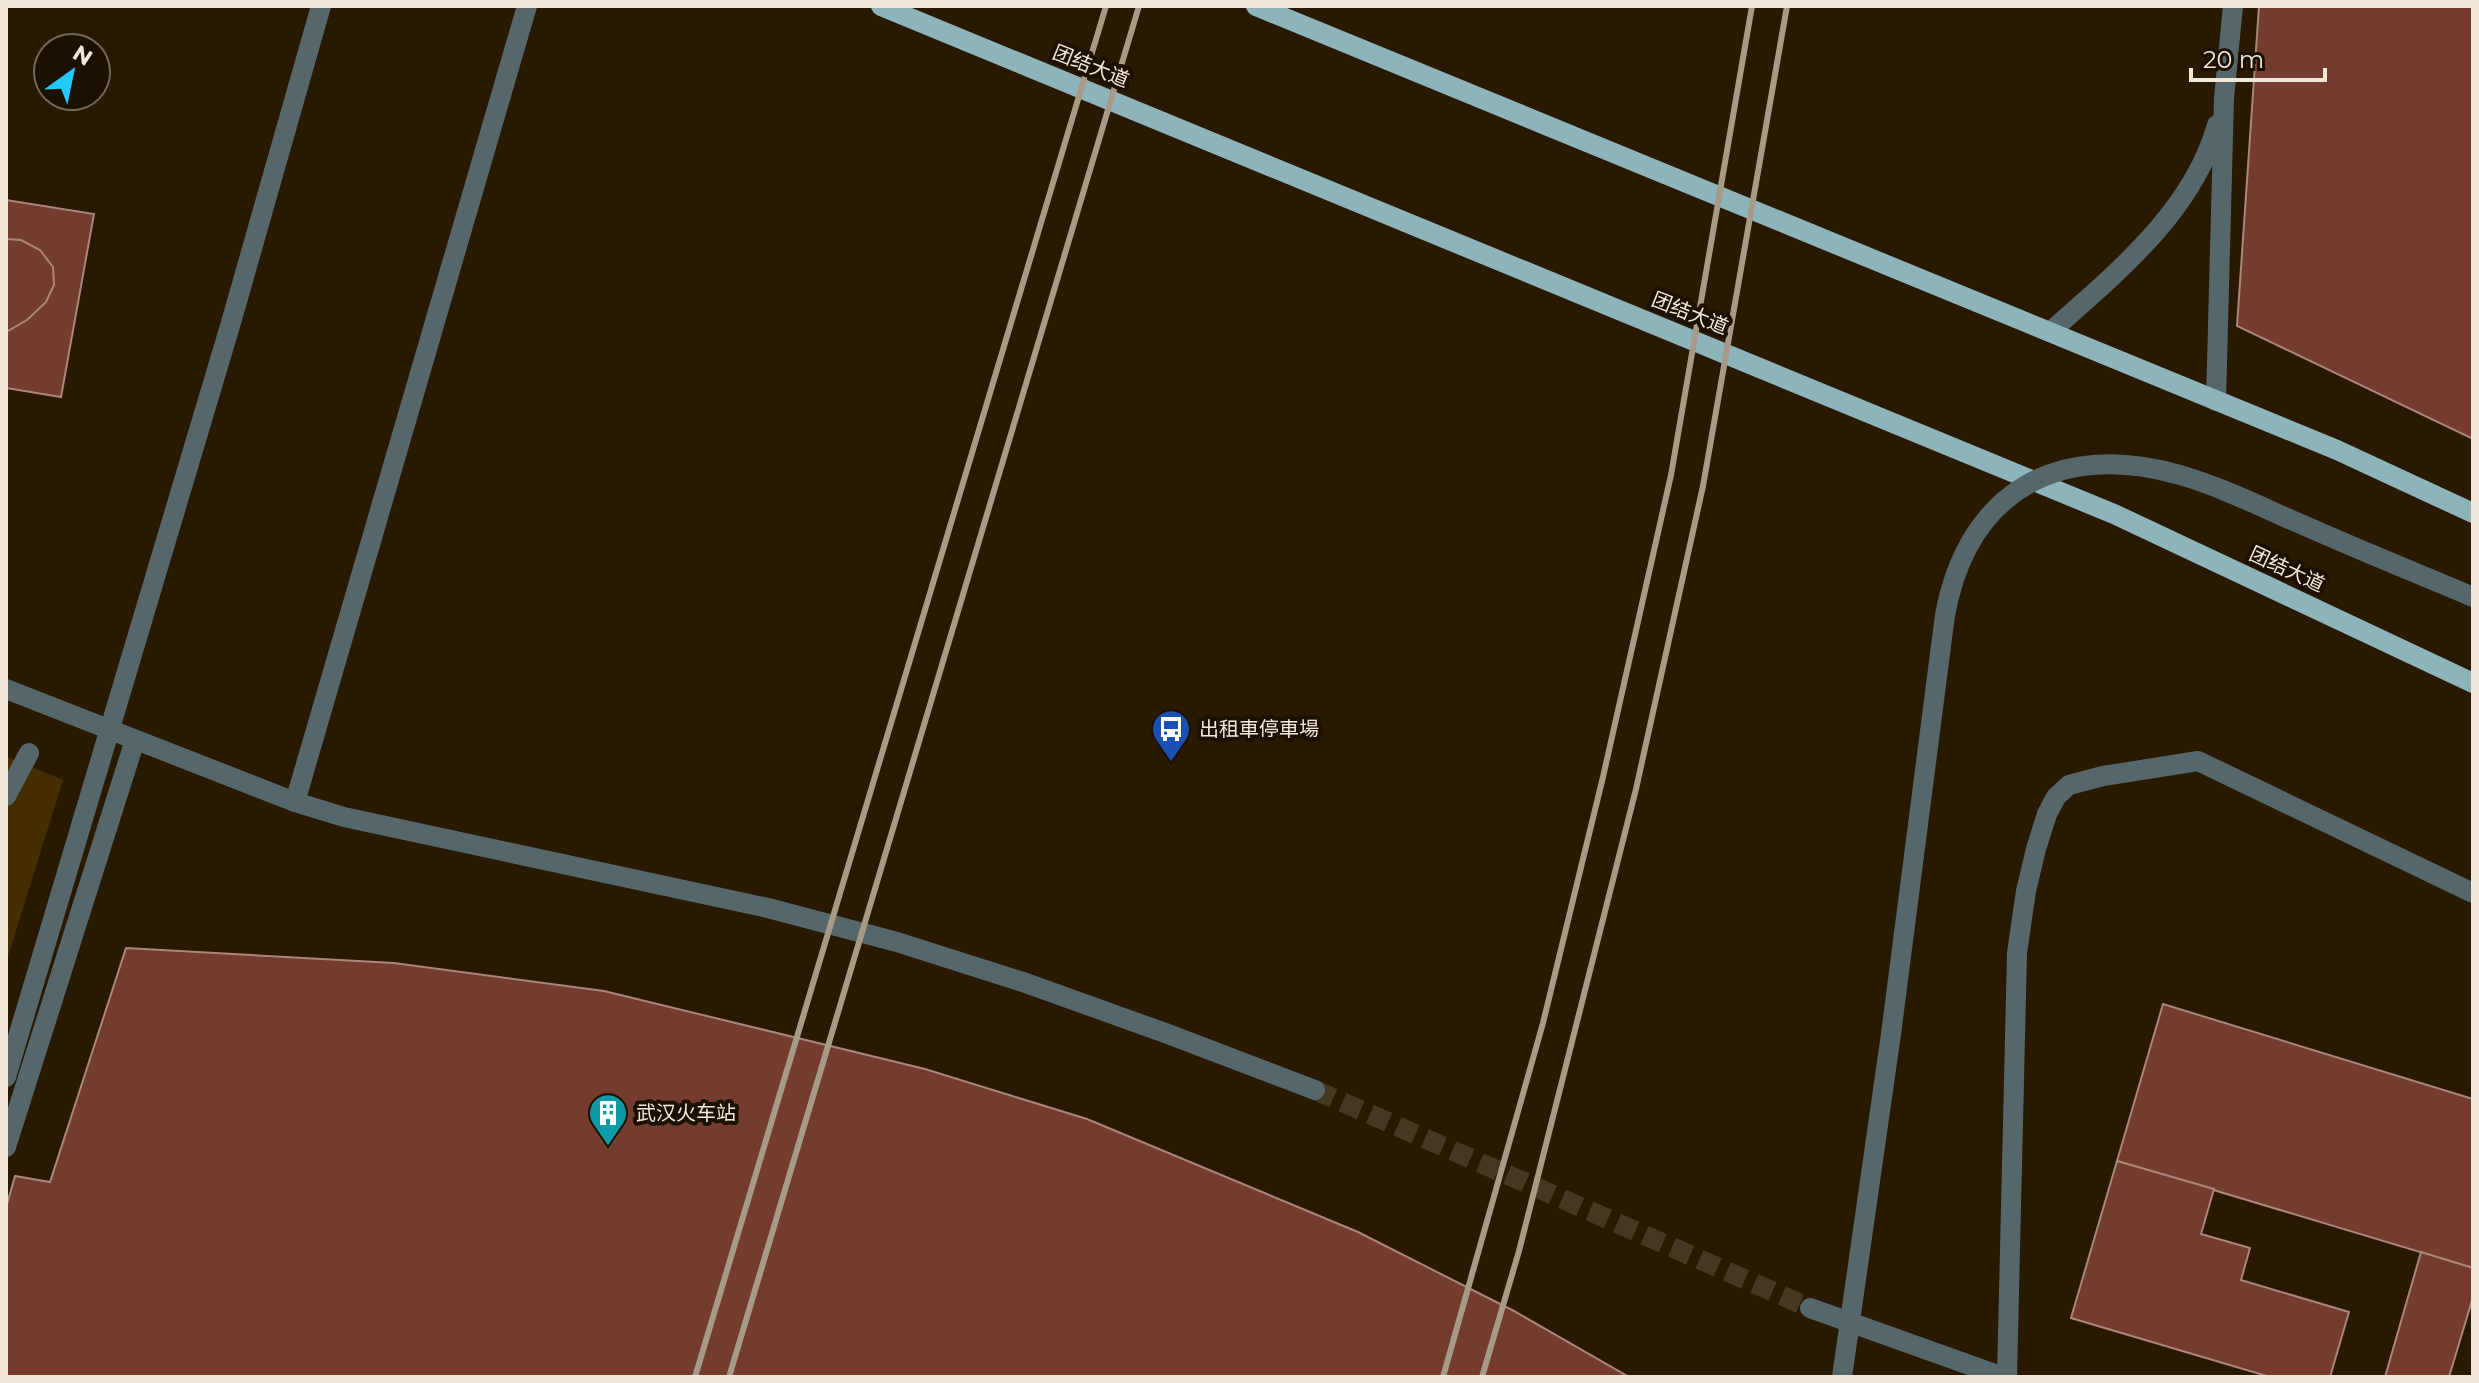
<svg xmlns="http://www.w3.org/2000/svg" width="2479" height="1383" font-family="Montserrat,'Noto Sans SC',sans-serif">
	<rect width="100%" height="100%" fill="#281900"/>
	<!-- green -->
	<path fill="#442e00" d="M6,756L63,780L6,963Z"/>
	<!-- building -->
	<g fill="#743c2e" stroke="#ab857b" stroke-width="2">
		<path d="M2259,6H2473V439L2237,326Z"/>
		<path d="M6,200L94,214L61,397L6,388Z"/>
		<path d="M6,239L21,240L40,250L53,267L54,285L46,302L27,320L6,332Z"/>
		<path d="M126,948L394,963L604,991L925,1069L1087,1119L1358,1232L1514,1311L1629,1377H6V1208L15,1176L50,1182Z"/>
		<path d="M2163,1004L2473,1099V1268L2117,1161Z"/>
		<path d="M2117,1161L2214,1189L2201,1234L2250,1248L2241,1280L2349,1312L2330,1377H2270L2071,1318Z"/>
		<path d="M2421,1252L2473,1268V1297L2449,1377H2385Z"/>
	</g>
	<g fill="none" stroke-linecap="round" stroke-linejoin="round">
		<!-- minor-tunnel -->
		<path stroke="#463820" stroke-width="20" stroke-dasharray="20 10" stroke-linecap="butt" d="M1315,1090L1810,1308"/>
		<!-- minor -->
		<g stroke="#55676b" stroke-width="20">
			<path d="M2050,332C2115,274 2193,212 2217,125"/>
			<path d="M2216,401L2224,98L2233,6"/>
			<path d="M6,689L295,802L344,817L768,908L897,942L1023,982L1168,1034L1315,1090"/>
			<path d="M6,796L29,753"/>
			<path d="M295,802L527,6"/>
			<path d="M6,1147L135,740"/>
			<path d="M1810,1308L2003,1377"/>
			<path d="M2007,1377L2017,953L2026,891L2036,849L2047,814L2056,797L2069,785L2103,776L2198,761L2473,893"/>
		</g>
		<!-- major -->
		<g stroke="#8db3bb" stroke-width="20">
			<path d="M881,6L2114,514L2473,683"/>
			<path d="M1256,6L2337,450L2473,513"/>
		</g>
		<!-- rail -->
		<g stroke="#a79b88" stroke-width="6">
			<path d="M695,1377L1106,6"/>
			<path d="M729,1377L1139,6"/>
			<path d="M1443,1377L1543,1023L1603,777L1671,475L1752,6"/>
			<path d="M1482,1377L1519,1251L1636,789L1703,486L1787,6"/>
		</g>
		<!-- minor-bridge -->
		<g stroke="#55676b" stroke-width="20">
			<path d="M6,1077L230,326L321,6"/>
			<path d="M1842,1377L1891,1034L1945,615C1968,491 2059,440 2180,475C2225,488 2267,510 2310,528C2364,552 2419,574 2473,597"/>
		</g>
	</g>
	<!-- icons -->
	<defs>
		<symbol id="bus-pin" viewBox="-11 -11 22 30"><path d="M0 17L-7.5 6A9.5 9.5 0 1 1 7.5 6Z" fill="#1a4fb4" stroke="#1c1100"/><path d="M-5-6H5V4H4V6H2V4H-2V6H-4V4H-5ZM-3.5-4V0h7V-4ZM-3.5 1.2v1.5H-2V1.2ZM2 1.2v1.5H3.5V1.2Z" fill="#fff"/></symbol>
		<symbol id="building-pin" viewBox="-11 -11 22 30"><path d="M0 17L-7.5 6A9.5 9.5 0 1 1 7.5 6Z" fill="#0f9aa8" stroke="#1c1100"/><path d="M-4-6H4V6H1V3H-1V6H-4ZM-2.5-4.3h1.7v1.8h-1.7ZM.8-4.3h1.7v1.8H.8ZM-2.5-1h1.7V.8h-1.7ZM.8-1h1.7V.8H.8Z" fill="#fff"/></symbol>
	</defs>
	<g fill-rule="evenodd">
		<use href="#bus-pin" x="1149" y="707" width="44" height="60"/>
		<use href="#building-pin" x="586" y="1091" width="44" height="60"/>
	</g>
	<g text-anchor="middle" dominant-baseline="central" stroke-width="8" stroke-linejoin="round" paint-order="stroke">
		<!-- street labels -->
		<g font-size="20" fill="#f2e8d8" stroke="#1c1100">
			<text transform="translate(1091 66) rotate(22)">团结大道</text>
			<text transform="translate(1690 313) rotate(22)">团结大道</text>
			<text transform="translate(2287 569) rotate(25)">团结大道</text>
		</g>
		<!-- poi labels -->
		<g font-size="20" fill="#f2e8d8" stroke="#1c1100" text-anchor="start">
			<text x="1199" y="729">出租車停車場</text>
			<text x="636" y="1113">武汉火车站</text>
		</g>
	</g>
	<!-- border -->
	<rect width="2479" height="1383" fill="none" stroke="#f2e8d8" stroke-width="16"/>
	<!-- north arrow -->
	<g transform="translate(72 72) rotate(33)"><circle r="38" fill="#1c1100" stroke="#726756" stroke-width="2"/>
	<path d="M0-6L14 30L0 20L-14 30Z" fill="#21c9fd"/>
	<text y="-12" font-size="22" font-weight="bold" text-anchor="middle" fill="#f2e8d8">N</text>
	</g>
	<!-- scale -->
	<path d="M2191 68v12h134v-12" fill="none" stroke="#f2e8d8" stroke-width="4"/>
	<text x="2203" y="68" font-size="24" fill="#f2e8d8" stroke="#1c1100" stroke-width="6" paint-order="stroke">20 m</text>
</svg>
